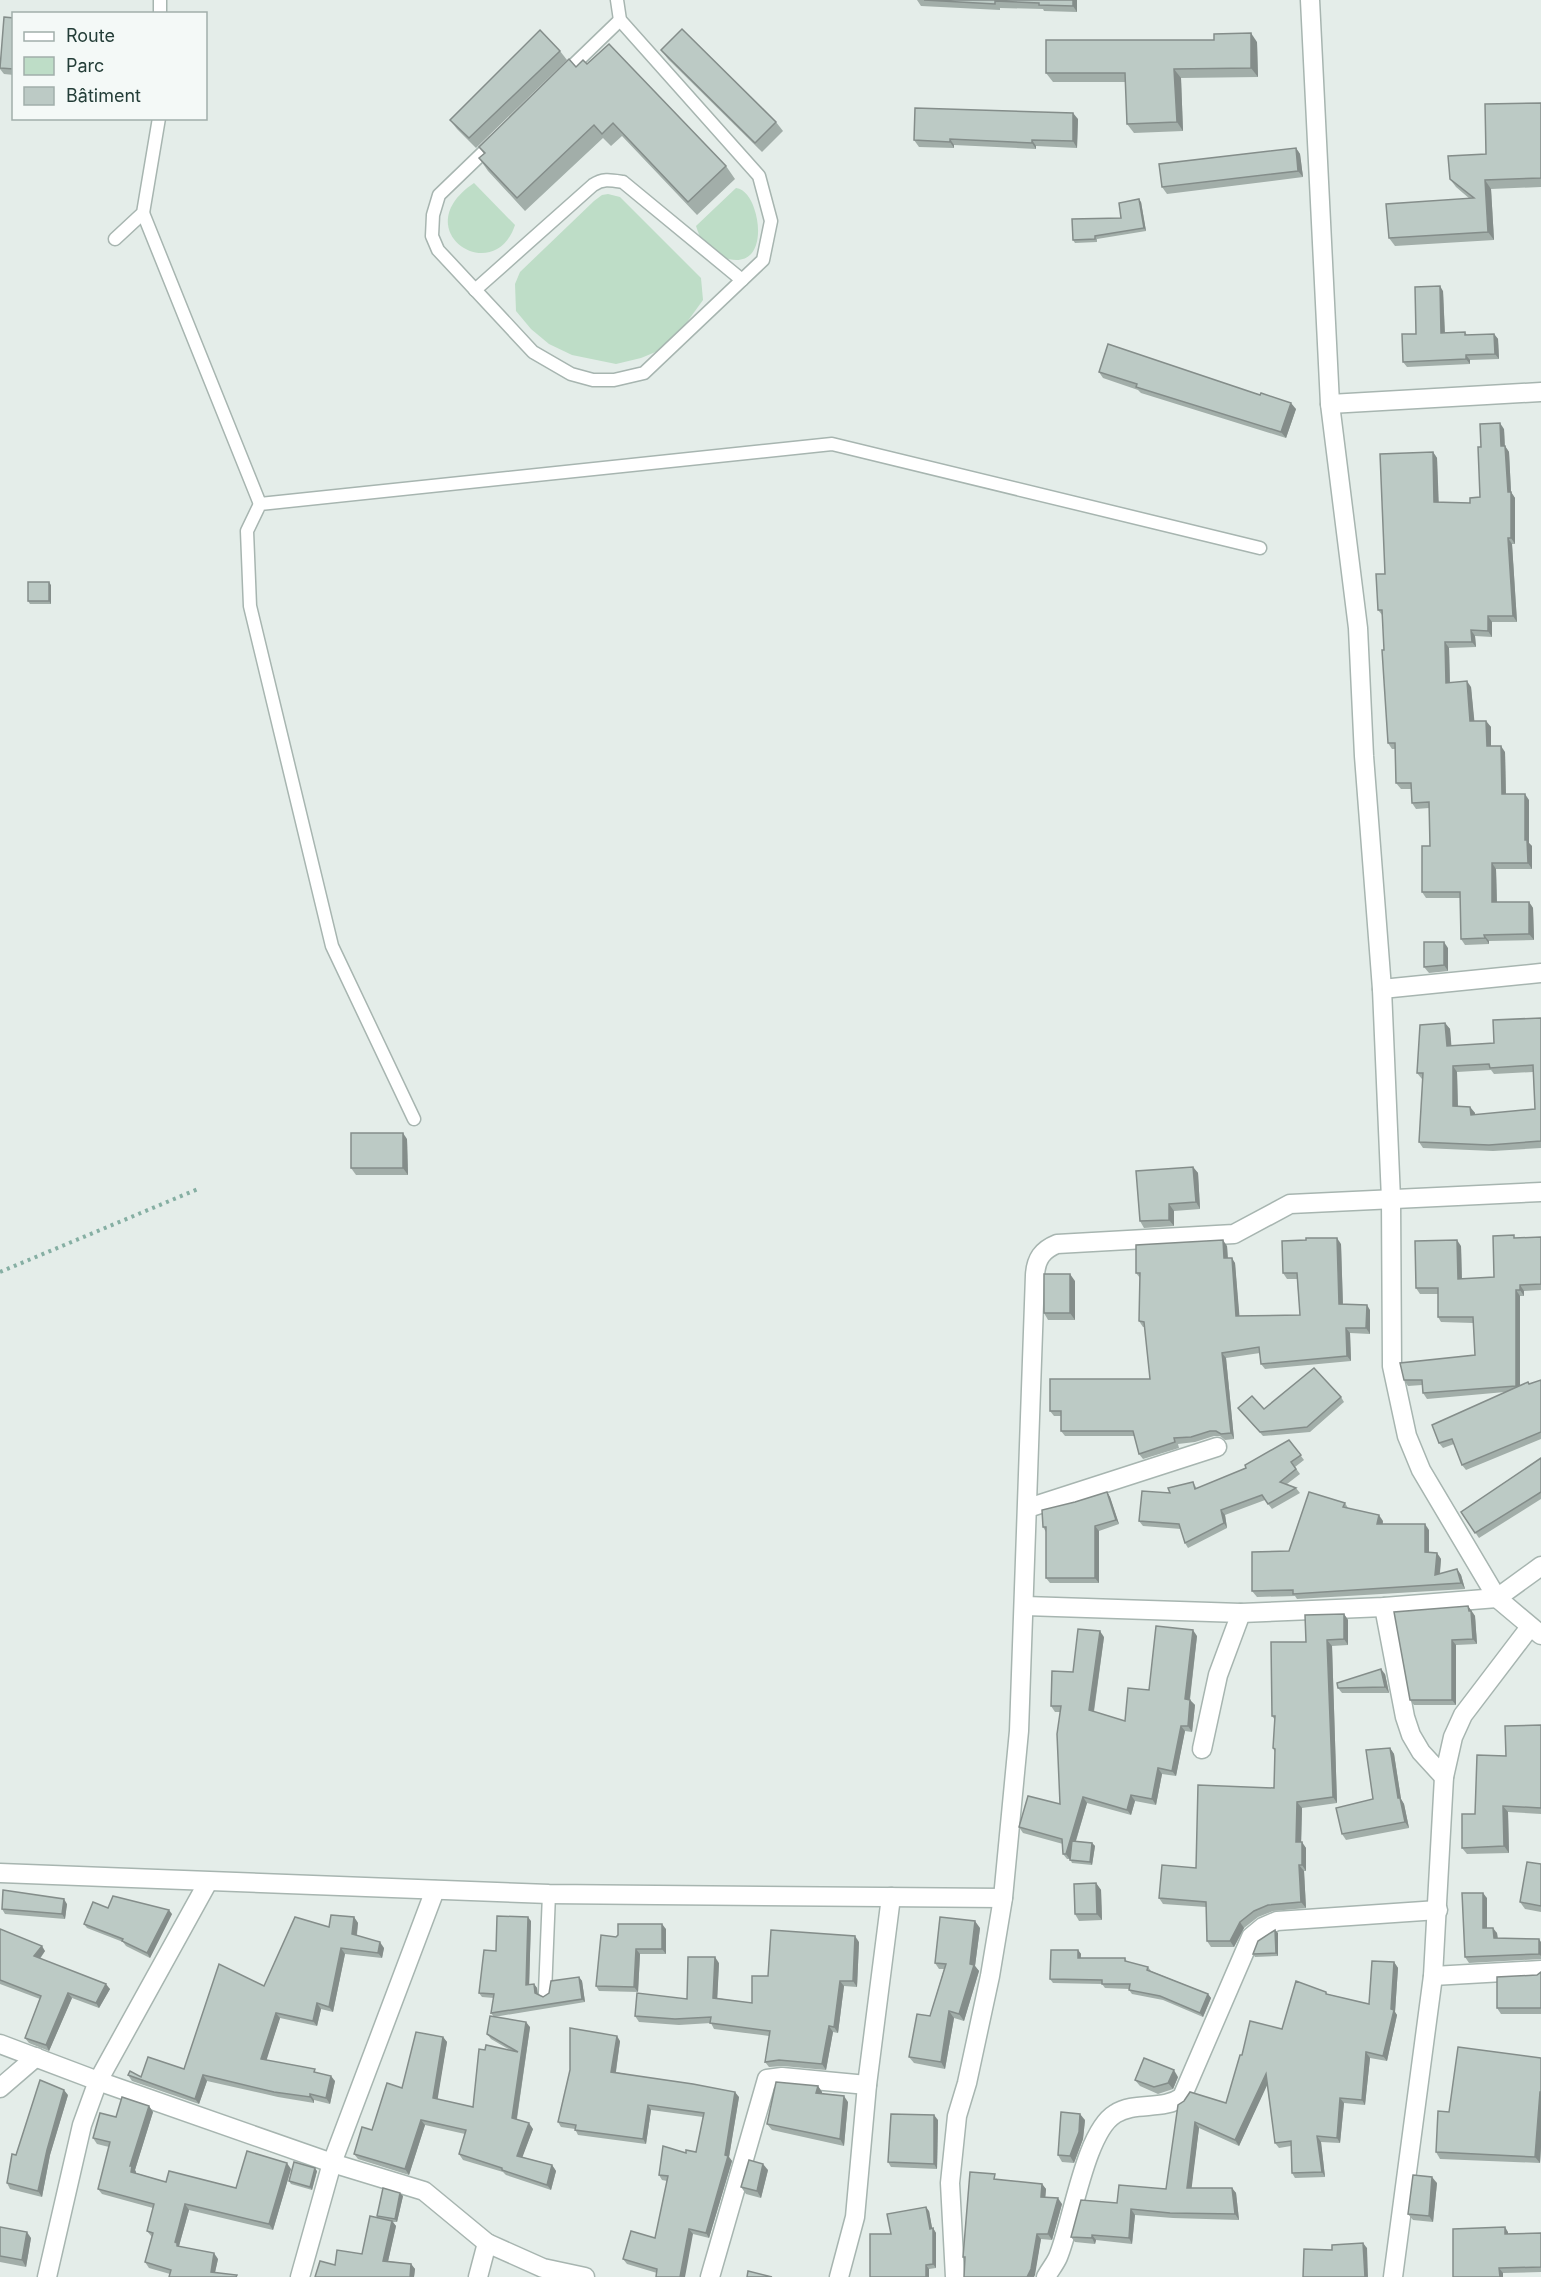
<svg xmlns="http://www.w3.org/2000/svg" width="1541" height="2277" font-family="Inter,sans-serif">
	<rect width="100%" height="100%" fill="#e4ede9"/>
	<!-- green -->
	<g fill="#beddc7">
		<path d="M474,183L515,225C494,289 404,230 474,183Z"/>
		<path d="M736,188C745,189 751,199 754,208C763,233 759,271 722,257C715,254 708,249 704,243C700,238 698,232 696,226Z"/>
		<path d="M608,194L620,197L701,278L703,300L682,329L658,351L641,358L616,364L572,355L549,344L531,329L516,311L515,284L520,272L594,201L602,195Z"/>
	</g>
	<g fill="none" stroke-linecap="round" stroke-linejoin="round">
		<defs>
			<g id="service">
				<path d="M160,0V14"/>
				<path d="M563,75L620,20"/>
				<path d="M494,142L439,195L433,215L432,236L438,250L533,352L571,374L593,380H614L644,373L763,260L771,221L759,176L620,20L617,0"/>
				<path d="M143,213L260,504"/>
				<path d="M115,239L143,213L159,118"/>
				<path d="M475,290L593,185C603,178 611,180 623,182L742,280"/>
				<path d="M414,1119L332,946L250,606L247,531L260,504L832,444L1260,548"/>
				<path d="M545,1993L549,1894"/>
			</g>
			<g id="minor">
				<path d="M1310,0L1330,404L1358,628L1364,756L1382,989L1391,1199L1392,1366L1407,1436L1421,1470L1497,1598L1541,1635"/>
				<path d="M1330,404L1541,392"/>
				<path d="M1382,989L1541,973"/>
				<path d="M1028,1508L1217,1447"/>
				<path d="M1025,1606L1241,1613L1384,1607L1497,1598L1541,1566"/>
				<path d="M1384,1607L1405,1717L1411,1735L1421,1752L1444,1777"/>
				<path d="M1202,1749L1218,1675L1241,1613"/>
				<path d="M0,1873L549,1894L1003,1898"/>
				<path d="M1433,1976L1541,1970"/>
				<path d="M0,2044L98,2081L332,2163L424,2191L487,2243L543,2268L585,2277"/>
				<path d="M0,2088L36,2057"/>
				<path d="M47,2277L82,2125L98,2081L208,1882"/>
				<path d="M300,2277L332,2163L435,1890"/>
				<path d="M478,2277L487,2243"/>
				<path d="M710,2277L767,2079L782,2077L867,2085"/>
				<path d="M839,2277L855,2217L867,2085L891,1897"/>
				<path d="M955,2277L950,2183L957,2116L967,2083L990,1976L1003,1898L1019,1731L1035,1275C1036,1259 1042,1250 1057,1244L1234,1234L1290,1204L1541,1192"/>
				<path d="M1046,2277C1049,2271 1055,2264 1058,2257C1072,2224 1085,2132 1115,2114C1135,2101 1163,2111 1182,2097L1251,1937L1263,1927L1277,1921L1438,1910"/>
				<path d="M1393,2277L1433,1976L1444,1777L1453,1737L1463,1715L1530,1627"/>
			</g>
		</defs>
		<!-- service casing -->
		<use href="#service" stroke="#a7b5b0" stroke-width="15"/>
		<!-- minor casing -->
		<use href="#minor" stroke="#a7b5b0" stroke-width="21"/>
		<!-- path -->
		<path stroke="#86afa3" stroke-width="4" stroke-dasharray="3 4.5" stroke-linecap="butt" d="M0,1272L198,1189"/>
		<!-- service -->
		<use href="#service" stroke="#fff" stroke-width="12"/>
		<!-- minor -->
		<use href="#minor" stroke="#fff" stroke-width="18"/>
	</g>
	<!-- wall -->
	<g fill="#a2aea9" fill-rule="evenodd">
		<path d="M917,0H1077V12L1044,11L1043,9L1000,8V10L921,6Z"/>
		<path d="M14,18V75L4,74L0,69V60Z"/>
		<path d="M1214,40L1257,42L1258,77L1181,78L1183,131L1134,133L1127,124L1126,82H1053L1046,73Z"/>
		<path d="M661,50L776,122L783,131L762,152L668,59Z"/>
		<path d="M560,51L567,60L476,148L457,129L450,120Z"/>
		<path d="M587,64L726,166L735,179L697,215L622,136L611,146L603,138L525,211L488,171L479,158L484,154L479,147L576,67Z"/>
		<path d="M1541,103V187L1491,189L1494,240L1395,246L1389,238L1470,199L1456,187L1450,179L1486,154Z"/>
		<path d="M1078,119L1077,148L1036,146V149L954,145V148L919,147L914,140Z"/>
		<path d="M1296,148L1300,154L1303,177L1167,194L1162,187Z"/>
		<path d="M1141,202L1146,231L1097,239V242L1075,243L1073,240L1121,218Z"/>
		<path d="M1443,291L1445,333L1465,332L1467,335L1494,334L1498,339L1499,359L1470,360V364L1407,367L1403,362L1416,334Z"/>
		<path d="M1099,372L1296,409L1286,438L1141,393L1138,390L1103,378Z"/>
		<path d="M1504,429L1505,446L1509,452L1511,492L1515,498V544H1512L1517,622H1492V637L1475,636L1476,647L1449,648L1450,682L1471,687L1474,721H1486L1491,727V746L1505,752L1506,794L1529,800V843L1532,846V869H1496L1497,902H1529L1533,908L1534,940L1489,941V944L1465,945L1461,939L1460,898H1426L1422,892L1430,846L1429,808L1416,809L1412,803L1411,789H1401L1396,783V749H1392L1388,743L1383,616L1378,610L1385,574L1433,452L1437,458L1438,502L1470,503L1480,497L1481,447Z"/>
		<path d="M51,585V604H30L28,601Z"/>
		<path d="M1448,948V971L1429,973L1424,967Z"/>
		<path d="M1541,1018V1148L1493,1151L1423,1148L1419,1142L1423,1079H1422L1417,1073L1445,1023L1450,1029L1451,1046L1494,1043ZM1491,1070L1494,1074L1533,1072L1535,1109L1475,1115V1113L1470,1107L1458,1106L1457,1072Z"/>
		<path d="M407,1139L408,1175H356L351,1168Z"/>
		<path d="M1193,1167L1198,1173L1200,1209L1174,1211V1226L1144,1228L1140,1221Z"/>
		<path d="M1541,1237V1290L1524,1291V1296H1520V1386L1530,1384L1541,1380V1439L1466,1470L1462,1465L1454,1444L1443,1448L1439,1443L1505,1392L1427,1399L1423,1393L1422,1385L1408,1386L1404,1380L1475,1355L1473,1323L1441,1322L1438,1317V1294H1420L1416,1288L1461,1246L1462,1279L1494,1277L1515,1238Z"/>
		<path d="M1341,1244L1343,1304L1370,1310V1334L1350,1333L1351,1361L1265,1369L1261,1364L1260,1353L1226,1358L1234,1439L1225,1440L1220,1436H1214L1195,1442L1178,1444L1179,1448L1143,1459L1139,1454L1135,1436H1065L1061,1431V1416H1054L1050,1411L1150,1379L1145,1327H1143L1139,1321L1140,1278L1136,1273L1227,1246L1228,1258L1235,1263L1239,1316L1300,1315L1297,1279H1287L1283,1273Z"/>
		<path d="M1075,1281V1320H1048L1044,1313Z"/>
		<path d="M1341,1397L1344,1402L1310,1432L1263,1436L1238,1408L1264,1409Z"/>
		<path d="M1289,1440L1304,1460L1295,1467L1300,1474L1287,1484L1296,1488L1300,1493L1272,1509L1265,1500L1225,1515L1227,1528L1188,1548L1185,1543L1181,1529L1143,1526L1139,1521L1170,1493L1193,1482L1197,1489L1246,1468Z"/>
		<path d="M1541,1458V1499L1479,1538L1461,1512Z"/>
		<path d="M1107,1492L1110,1497L1119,1524L1099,1531V1583H1050L1046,1578V1532L1043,1527L1075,1502Z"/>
		<path d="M1345,1503L1348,1508L1383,1521V1524L1429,1530V1552L1437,1553L1441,1559L1440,1574L1457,1569L1461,1575L1465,1589L1297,1599L1295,1596L1257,1597L1252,1591L1289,1551Z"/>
		<path d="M1468,1606L1475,1616L1477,1644L1456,1645V1705H1414L1410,1700Z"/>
		<path d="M1344,1614L1348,1620V1645L1332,1646L1337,1803L1302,1808L1301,1842L1306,1848V1871H1304L1306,1908L1273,1911L1258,1917L1244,1928L1234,1947H1211L1207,1941L1206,1907L1163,1904L1159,1898L1196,1868L1274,1788L1275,1752L1273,1748L1275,1720L1272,1716L1306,1642Z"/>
		<path d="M1197,1636L1190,1700L1195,1705L1192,1732L1185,1731L1176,1776L1162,1774L1156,1805L1135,1801L1131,1815L1087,1803L1076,1841L1092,1843L1095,1846L1092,1865L1072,1863L1070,1859H1067L1063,1854V1844L1023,1833L1019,1827L1060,1804V1712H1055L1051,1706L1073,1672L1104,1637L1094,1712L1125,1721L1149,1690Z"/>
		<path d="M1385,1674L1389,1693H1342L1338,1688Z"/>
		<path d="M1541,1725V1814L1508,1812L1509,1853L1467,1854L1462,1848L1475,1814L1506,1756Z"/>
		<path d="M1390,1748L1394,1754L1401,1799L1404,1804L1409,1828L1346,1840L1342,1834L1373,1799Z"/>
		<path d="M1541,1864V1912L1525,1909L1520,1902Z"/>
		<path d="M1096,1883L1101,1890L1102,1920L1079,1921L1075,1914Z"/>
		<path d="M1487,1898V1928L1497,1933L1498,1938L1541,1942V1959L1469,1963L1465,1957Z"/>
		<path d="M67,1904L65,1919L5,1914L2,1909Z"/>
		<path d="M108,1908L172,1914L150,1958L126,1946L123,1942L87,1928L84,1924Z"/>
		<path d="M354,1917L358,1923L357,1935L384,1948L382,1958L345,1954L333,2012L321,2009L317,2026L280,2018L266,2060L317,2073L335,2081L330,2104L314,2100V2103L278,2097L207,2081L199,2104L132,2081L128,2075L141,2077L184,2069L264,1986L329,1927Z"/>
		<path d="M531,1921L529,1984H534L537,1988L538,1995L543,1997L579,1977L582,1981L585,2002L494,2017L491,2013L494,1998L482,1997L479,1993L496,1951Z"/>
		<path d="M980,1928L975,1966L979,1971L964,2021L954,2018L945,2069L914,2063L909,2057L930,2016L944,1969H939L935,1963Z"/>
		<path d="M0,1929L45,1951L40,1959L110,1989L99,2008L72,1998L49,2051L29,2043L25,2038L40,1999L0,1984Z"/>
		<path d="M666,1929V1954H640L638,1992L599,1991L596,1986L616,1937Z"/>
		<path d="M1278,1933V1956L1255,1957L1253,1954Z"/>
		<path d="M859,1942L857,1987L844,1986L838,2033L833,2032L826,2070L783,2066L769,2067L765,2062L769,2036L714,2029L711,2023L679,2025L639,2022L635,2016L687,1999L719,1963L717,1998L752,2003L768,1976Z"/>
		<path d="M1078,1950L1081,1954V1958H1125L1127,1962L1148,1967L1151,1971L1208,1994L1211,1998L1203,2017L1163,2000L1132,1994L1129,1990V1989L1105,1988L1102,1984L1053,1983L1050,1979Z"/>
		<path d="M1394,1962L1398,1968L1395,2012L1397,2015L1387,2061L1370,2058L1365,2105L1344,2103L1340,2143L1321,2142L1325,2177L1295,2178L1292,2173L1291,2146L1279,2148L1275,2143L1267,2084L1239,2146L1199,2128L1191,2188H1232L1236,2193L1239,2220L1173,2218L1135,2215L1132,2244L1096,2240L1095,2244L1075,2242L1071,2237L1117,2203L1166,2189L1178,2105L1226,2103L1242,2055L1282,2029L1326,1992L1327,1994L1369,2004Z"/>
		<path d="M1541,1972V2014H1501L1497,2008Z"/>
		<path d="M530,2027L517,2119L533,2129L522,2157L552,2165L556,2171L551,2190L506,2175L503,2172L463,2160L459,2154L465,2134L425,2125L409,2175L358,2159L354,2154L402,2088L443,2037L447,2042L437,2099L473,2107L485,2050H510L491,2039L487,2034Z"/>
		<path d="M620,2041L616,2072L739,2097L729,2157L732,2161L709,2238L693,2234L657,2273L627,2264L623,2259L655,2238L667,2181L662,2180L659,2175L686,2153L696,2152L703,2117L651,2110L646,2144L578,2135L575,2129L561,2127L558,2122L570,2070Z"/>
		<path d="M1541,2058V2147L1540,2163L1440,2159L1436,2152L1449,2112Z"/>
		<path d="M1178,2077L1173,2089L1158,2094L1140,2086L1135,2080Z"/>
		<path d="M818,2086L822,2092V2094L848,2102L844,2146L772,2130L767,2124Z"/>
		<path d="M68,2095L50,2155L42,2197L10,2189L7,2183L16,2155Z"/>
		<path d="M149,2106L153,2112L135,2170L136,2172V2173L166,2182L236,2188L291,2169L273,2230L189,2210L179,2246L218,2259L215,2272L170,2274L149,2268L145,2262L152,2237L147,2231L153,2208L102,2194L98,2189L109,2147L97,2144L93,2138L116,2117Z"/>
		<path d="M938,2120L937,2169L891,2167L888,2162Z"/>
		<path d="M1085,2120L1083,2139L1074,2163L1062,2162L1058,2155Z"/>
		<path d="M768,2170L761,2198L746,2194L741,2187Z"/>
		<path d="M317,2171L312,2190L291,2184L289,2181Z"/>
		<path d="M999,2180L1042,2184L1046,2189L1045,2197L1062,2204L1052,2240L1041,2239L1034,2277H964L965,2261L963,2257Z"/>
		<path d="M1437,2183L1433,2222L1413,2220L1408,2214Z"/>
		<path d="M400,2193L403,2196L397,2222H393L396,2226L388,2261L411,2264L415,2269L414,2277H315L335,2265L362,2254L378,2218L377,2216Z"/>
		<path d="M929,2211L932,2228H933L936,2233V2268L929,2269V2277H870L891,2234Z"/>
		<path d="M0,2227L31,2238L26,2267L0,2262Z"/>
		<path d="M1508,2232V2234L1541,2233V2272L1503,2273L1453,2277Z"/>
	</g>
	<!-- shaded-wall -->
	<g fill="#848d8a">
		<path d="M1073,0H1077V12L1073,6Z"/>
		<path d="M1251,33L1257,42L1258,77L1251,68Z"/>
		<path d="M1174,69L1181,78L1183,131L1177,122Z"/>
		<path d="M1073,113L1078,119L1077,148L1073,141Z"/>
		<path d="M950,139L954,145V148L950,142Z"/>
		<path d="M1032,140L1036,146V149L1032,143Z"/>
		<path d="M1296,148L1300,154L1303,177L1298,171Z"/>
		<path d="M1485,180L1491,189L1494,240L1488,232Z"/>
		<path d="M1139,199L1141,202L1146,231L1144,228Z"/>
		<path d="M1440,286L1443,291L1445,338L1441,333Z"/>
		<path d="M1494,334L1498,339L1499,359L1495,354Z"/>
		<path d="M1466,355L1470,360V364L1466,359Z"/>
		<path d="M1291,403L1296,409L1286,438L1281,432Z"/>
		<path d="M1500,423L1504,429L1505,452L1501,446Z"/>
		<path d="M1505,446L1509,452L1511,492L1515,498V544L1511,538Z"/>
		<path d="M1433,452L1437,458L1439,508L1434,502Z"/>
		<path d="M1508,538L1512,544L1517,622L1513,616Z"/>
		<path d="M49,582L51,585V604L49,601Z"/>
		<path d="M1488,616L1492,622V637L1488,631Z"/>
		<path d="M1471,630L1475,636L1476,647L1472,642Z"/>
		<path d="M1445,642L1449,648L1450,689L1446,683Z"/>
		<path d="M1467,681L1471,687L1475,727L1470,721Z"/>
		<path d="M1486,721L1491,727V752L1487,746Z"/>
		<path d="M1501,746L1505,752L1506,800L1502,794Z"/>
		<path d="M1525,794L1529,800V843L1532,846V869L1528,863L1525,840Z"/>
		<path d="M1492,863L1496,869L1497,908L1492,902Z"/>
		<path d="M1529,902L1533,908L1534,940L1529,934Z"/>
		<path d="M1484,935L1489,941V944L1485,938Z"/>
		<path d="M1444,942L1448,948V971L1444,965Z"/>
		<path d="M1445,1023L1450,1029L1452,1052L1447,1046Z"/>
		<path d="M1453,1066L1457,1072L1458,1112L1453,1106Z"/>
		<path d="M1470,1107L1475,1113V1121L1471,1115Z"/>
		<path d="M403,1133L407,1139L408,1175L403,1168Z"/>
		<path d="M1193,1167L1198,1173L1200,1209L1196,1202Z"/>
		<path d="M1169,1204L1174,1211V1226L1169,1220Z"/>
		<path d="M1337,1238L1341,1244L1343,1309L1339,1304Z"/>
		<path d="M1223,1240L1227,1246L1228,1264L1224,1258Z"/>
		<path d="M1457,1240L1461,1246L1462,1285L1458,1279Z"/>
		<path d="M1232,1258L1235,1263L1240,1322L1236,1316Z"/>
		<path d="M1070,1274L1075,1281V1320L1070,1313Z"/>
		<path d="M1520,1285L1524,1291V1296L1520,1290Z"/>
		<path d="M1516,1290L1520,1296V1391L1516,1386Z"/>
		<path d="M1367,1305L1370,1310V1334L1366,1328Z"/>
		<path d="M1346,1328L1350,1333L1351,1361L1347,1356Z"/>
		<path d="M1222,1353L1226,1358L1234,1439L1231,1433Z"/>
		<path d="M1107,1492L1110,1497L1119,1524L1116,1520Z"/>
		<path d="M1221,1510L1225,1515L1227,1528L1224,1523Z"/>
		<path d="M1379,1515L1383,1521L1381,1530L1377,1524Z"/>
		<path d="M1425,1524L1429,1530V1558L1425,1552Z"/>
		<path d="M1095,1526L1099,1531V1583L1095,1578Z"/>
		<path d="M1437,1553L1441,1559L1439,1581L1435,1575Z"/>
		<path d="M1457,1569L1461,1575L1465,1589L1461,1583Z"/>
		<path d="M1468,1606L1475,1616L1477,1644L1473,1639Z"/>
		<path d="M1344,1614L1348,1620V1645L1344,1639Z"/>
		<path d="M1193,1630L1197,1636L1189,1705L1185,1699Z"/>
		<path d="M1100,1631L1104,1637L1093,1716L1089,1710Z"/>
		<path d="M1327,1640L1332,1646L1337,1803L1333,1797Z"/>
		<path d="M1452,1640L1456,1645V1705L1452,1700Z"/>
		<path d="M1381,1669L1385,1674L1389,1693L1385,1687Z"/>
		<path d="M1190,1700L1195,1705L1192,1732L1188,1726Z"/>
		<path d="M1181,1726L1185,1731L1176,1776L1172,1771Z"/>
		<path d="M1390,1748L1394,1754L1401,1799L1404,1804L1409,1828L1405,1822L1398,1798Z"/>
		<path d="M1158,1768L1162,1774L1156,1805L1152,1799Z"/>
		<path d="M1131,1795L1135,1801L1131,1815L1127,1810Z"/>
		<path d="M1083,1797L1087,1803L1070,1860L1066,1854Z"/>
		<path d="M1297,1802L1302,1808L1301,1848L1296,1842Z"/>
		<path d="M1503,1806L1508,1812L1509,1853L1504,1846Z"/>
		<path d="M1302,1842L1306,1848V1871L1302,1865Z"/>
		<path d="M1092,1843L1095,1846L1092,1865L1090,1862Z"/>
		<path d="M1299,1865L1304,1871L1306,1908L1301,1902Z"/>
		<path d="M1096,1883L1101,1890L1102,1920L1097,1914Z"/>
		<path d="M1483,1893L1487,1898V1934L1483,1928Z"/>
		<path d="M64,1899L67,1904L65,1919L62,1914Z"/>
		<path d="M169,1910L172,1914L150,1958L147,1953Z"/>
		<path d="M354,1917L358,1923L356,1940L352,1934Z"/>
		<path d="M528,1917L531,1921L529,1989L526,1985Z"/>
		<path d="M975,1921L980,1928L975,1966L979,1971L964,2021L959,2014L970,1964Z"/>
		<path d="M1240,1922L1244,1928L1234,1947L1230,1941Z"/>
		<path d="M662,1924L666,1929V1954L662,1949Z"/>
		<path d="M1493,1928L1497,1933L1498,1944L1494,1938Z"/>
		<path d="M1275,1930L1278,1933V1956L1276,1953Z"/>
		<path d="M855,1936L859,1942L857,1987L853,1981Z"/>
		<path d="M1539,1939L1541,1942V1956L1539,1954Z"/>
		<path d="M380,1942L384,1948L382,1958L378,1953Z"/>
		<path d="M42,1946L45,1951L37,1962L34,1956Z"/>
		<path d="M341,1948L345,1954L333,2012L329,2007Z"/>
		<path d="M636,1949L640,1954L638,1992L634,1987Z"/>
		<path d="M1078,1950L1081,1954L1080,1962L1078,1958Z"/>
		<path d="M715,1957L719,1963L717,2004L713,1998Z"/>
		<path d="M1394,1962L1398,1968L1395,2012L1397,2015L1387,2061L1383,2056L1391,2009Z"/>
		<path d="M579,1977L582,1981L585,2002L582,1999Z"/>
		<path d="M840,1981L844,1986L838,2033L834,2027Z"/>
		<path d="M106,1984L110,1989L99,2008L96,2003Z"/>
		<path d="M534,1984L537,1988L538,1997L535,1993Z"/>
		<path d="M68,1993L72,1998L49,2051L46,2045Z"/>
		<path d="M1208,1994L1211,1998L1203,2017L1200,2013Z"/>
		<path d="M317,2003L321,2009L317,2026L313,2021Z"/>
		<path d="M949,2011L954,2018L945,2069L941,2062Z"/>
		<path d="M276,2013L280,2018L265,2065L261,2059Z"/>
		<path d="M526,2022L530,2027L516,2123L512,2118Z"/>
		<path d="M829,2026L833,2032L826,2070L822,2064Z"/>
		<path d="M617,2036L620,2041L615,2077L611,2072Z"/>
		<path d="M443,2037L447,2042L437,2103L433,2098Z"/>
		<path d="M1366,2052L1370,2058L1365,2105L1362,2100Z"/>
		<path d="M1174,2070L1178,2077L1173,2089L1168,2083Z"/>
		<path d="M1266,2074L1270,2079L1239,2146L1235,2140Z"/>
		<path d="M203,2075L207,2081L199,2104L195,2099Z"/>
		<path d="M331,2076L335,2081L330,2104L326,2098Z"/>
		<path d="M818,2086L822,2092L821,2100L816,2093Z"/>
		<path d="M64,2090L68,2095L50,2155L42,2197L38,2191L47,2150Z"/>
		<path d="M735,2092L739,2097L729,2157L732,2161L709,2238L706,2233Z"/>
		<path d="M1540,2092L1541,2093V2147L1540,2163L1535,2157Z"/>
		<path d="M310,2094L314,2100V2103L310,2097Z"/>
		<path d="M844,2096L848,2102L844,2146L840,2139Z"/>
		<path d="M1340,2098L1344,2103L1340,2143L1337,2138Z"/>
		<path d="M648,2105L651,2110L646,2144L643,2139Z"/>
		<path d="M149,2106L153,2112L135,2170L136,2172L135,2177L131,2172L130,2166Z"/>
		<path d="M1080,2114L1085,2120L1083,2139L1074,2163L1070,2156Z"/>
		<path d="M934,2115L938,2120L937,2169L934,2164Z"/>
		<path d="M421,2120L425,2125L409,2175L405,2169Z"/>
		<path d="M1195,2122L1199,2128L1191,2193L1187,2188Z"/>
		<path d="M529,2123L533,2129L521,2161L517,2156Z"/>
		<path d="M1317,2136L1321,2142L1325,2177L1322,2172Z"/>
		<path d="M287,2163L291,2169L273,2230L269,2224Z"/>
		<path d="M763,2164L768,2170L761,2198L757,2191Z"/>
		<path d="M552,2165L556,2171L551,2190L547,2185Z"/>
		<path d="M315,2168L317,2171L312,2190L310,2187Z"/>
		<path d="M1432,2177L1437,2183L1433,2222L1429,2216Z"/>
		<path d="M1042,2184L1046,2189L1045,2202L1041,2197Z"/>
		<path d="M1232,2188L1236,2193L1239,2220L1235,2214Z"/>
		<path d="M400,2193L403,2196L397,2222L395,2219Z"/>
		<path d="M1058,2198L1062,2204L1052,2240L1048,2234Z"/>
		<path d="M185,2204L189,2210L179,2246L181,2249L180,2252L175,2242Z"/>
		<path d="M926,2207L929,2211L933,2233L930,2229Z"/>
		<path d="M1131,2209L1135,2215L1132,2244L1129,2238Z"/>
		<path d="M392,2221L396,2226L387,2266L383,2261Z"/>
		<path d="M1505,2227L1508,2232V2239L1505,2234Z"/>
		<path d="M933,2228L936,2233V2268L933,2264Z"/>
		<path d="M689,2229L693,2234L685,2277H680Z"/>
		<path d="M27,2232L31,2238L26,2267L22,2260Z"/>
		<path d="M1037,2234L1041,2239L1035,2275L1034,2277H1027Z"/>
		<path d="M1092,2235L1096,2240L1095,2244L1092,2238Z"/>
		<path d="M1363,2243L1367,2248L1368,2277H1365Z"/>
		<path d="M214,2253L218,2259L214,2277L211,2272Z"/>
		<path d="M411,2264L415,2269L414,2277H410Z"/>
		<path d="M926,2265L929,2269V2277H926Z"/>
		<path d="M1499,2268L1503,2273V2277H1500Z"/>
	</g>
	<!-- building -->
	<g fill="#bccac5" stroke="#848d8a" stroke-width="1.5" fill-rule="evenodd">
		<path d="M924,0H1073V6L1039,5V3L995,1V4Z"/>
		<path d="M4,17L14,18V69L0,68Z"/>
		<path d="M682,29L776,122L755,143L661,50Z"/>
		<path d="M540,30L560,51L469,138L450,120Z"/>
		<path d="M1251,33V68L1174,69L1177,122L1127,124L1125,73H1046V40H1214V34Z"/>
		<path d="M609,44L726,166L688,202L613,123L602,134L594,125L517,198L479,158L485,153L479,147L569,59L576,67L583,60L587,64Z"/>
		<path d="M1541,103V178L1485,180L1488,232L1389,238L1386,204L1474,198L1450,179L1448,156L1486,154L1485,104Z"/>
		<path d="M915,108L1073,113V141L1032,140V143L950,139V142L914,140Z"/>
		<path d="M1296,148L1298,171L1162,187L1159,164Z"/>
		<path d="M1139,199L1144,228L1095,236V239L1073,240L1072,219L1121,218L1119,203Z"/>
		<path d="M1440,286L1441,333L1465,332V335L1494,334L1495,354L1466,355V359L1403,362L1402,334H1416L1415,287Z"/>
		<path d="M1108,344L1260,395L1261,393L1291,403L1281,432L1136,387L1137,384L1099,372Z"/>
		<path d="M1500,423L1501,446H1505L1508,492H1511V538H1508L1513,616H1488V631L1471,630L1472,642H1445L1446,683L1467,681L1470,721H1486L1487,746H1501L1502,794H1525V840H1527L1528,863H1492V902H1529V934L1484,935L1485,938L1461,939L1460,892H1422V846H1430L1429,802L1412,803L1411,783H1396L1395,743H1388L1382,650H1384L1382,610H1378L1376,574H1385L1380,454L1433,452L1434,502L1470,503V498L1480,497L1478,447H1481L1480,424Z"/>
		<rect x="28" y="582" width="21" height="19"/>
		<path d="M1424,942H1444V965L1424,967Z"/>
		<path d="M1541,1018V1141L1489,1145L1419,1142L1423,1073H1417L1420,1025L1445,1023L1447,1046L1494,1043L1493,1020ZM1489,1064L1490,1068L1533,1065L1535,1109L1471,1115L1470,1107L1453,1106V1066Z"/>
		<rect x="351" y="1133" width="52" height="35"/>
		<path d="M1193,1167L1196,1202L1169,1204V1220L1140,1221L1136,1171Z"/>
		<path d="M1514,1235V1238L1541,1237V1284L1520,1285V1290H1516V1386L1423,1393L1422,1380H1404L1400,1363L1475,1355L1473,1317H1438V1288H1416L1415,1241L1457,1240L1458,1279L1494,1277L1493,1236Z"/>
		<path d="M1306,1238H1337L1339,1304L1367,1305L1366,1328H1346L1347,1356L1261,1364L1259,1347L1222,1353L1231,1433L1221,1434L1216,1431H1210L1191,1437L1174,1438L1175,1442L1139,1454L1133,1431H1061V1411H1050V1379H1150L1144,1322L1139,1321L1140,1273H1136V1245L1223,1240L1224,1258H1232L1236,1316L1300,1315L1297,1273H1283L1282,1241L1306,1240Z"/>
		<rect x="1044" y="1274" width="26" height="39"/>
		<path d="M1314,1368L1341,1397L1307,1427L1260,1432L1238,1408L1252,1396L1264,1409Z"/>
		<path d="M1541,1380V1432L1462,1465L1452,1439L1439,1443L1432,1425L1528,1382L1529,1384Z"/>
		<path d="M1289,1440L1301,1455L1291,1462L1296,1469L1280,1482L1296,1488L1268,1504L1262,1495L1221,1510L1224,1523L1185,1543L1179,1524L1139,1521L1142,1491L1170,1493L1168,1488L1193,1482L1195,1489L1246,1468L1245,1465Z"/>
		<path d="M1541,1458V1492L1475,1533L1461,1512Z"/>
		<path d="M1107,1492L1116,1520L1095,1526V1578H1046V1527H1043L1042,1510L1075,1502Z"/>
		<path d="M1309,1492L1345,1503L1343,1507L1379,1515L1377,1524H1425V1552L1437,1553L1435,1575L1457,1569L1461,1583L1293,1594V1590L1252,1591V1552L1289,1551Z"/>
		<path d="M1468,1606L1469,1611H1471L1473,1639L1452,1640V1700H1410L1394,1612Z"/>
		<path d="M1344,1614V1639L1327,1640L1333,1797L1297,1802L1296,1842H1302V1865H1299L1301,1902L1268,1905L1254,1911L1240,1922L1230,1941H1207L1206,1902L1159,1898L1162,1865L1196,1868L1198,1785L1274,1788L1275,1749L1273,1748L1275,1716H1272L1271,1642H1306L1305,1615Z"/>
		<path d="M1156,1626L1193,1630L1185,1699L1190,1700L1188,1726H1181L1172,1771L1158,1768L1152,1799L1131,1795L1127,1810L1083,1797L1066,1854H1063L1062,1839L1019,1827L1028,1796L1060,1804L1057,1734L1061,1706H1051L1052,1671L1073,1672L1078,1629L1100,1631L1089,1710L1125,1721L1128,1688L1149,1690Z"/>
		<path d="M1381,1669L1385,1687L1338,1688L1337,1683Z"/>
		<path d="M1541,1725V1808L1503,1806L1504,1846L1462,1848V1814H1475L1477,1755L1506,1756L1505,1726Z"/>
		<path d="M1390,1748L1398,1798H1400L1405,1822L1342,1834L1336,1808L1373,1799L1366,1750Z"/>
		<path d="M1072,1841L1092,1843L1090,1862L1070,1860Z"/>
		<path d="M1527,1862L1541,1864V1906L1520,1902Z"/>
		<path d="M1096,1883L1097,1914H1075L1074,1884Z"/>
		<path d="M3,1890L64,1899L62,1914L2,1909Z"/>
		<path d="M1462,1893H1483V1928H1493L1494,1938L1539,1939V1954L1465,1957Z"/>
		<path d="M113,1896L169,1910L147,1953L122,1941L123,1939L84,1924L93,1902L108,1908Z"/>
		<path d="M331,1915L354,1917L352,1934L380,1942L378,1953L341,1948L329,2007L317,2003L313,2021L276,2013L261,2059L315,2069L314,2072L331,2076L326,2098L310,2094V2097L274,2092L203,2075L195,2099L128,2075L130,2071L141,2077L148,2057L184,2069L219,1964L264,1986L295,1917L329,1927Z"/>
		<path d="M497,1916L528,1917L526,1985L534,1984L535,1993L543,1997L549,1993L551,1981L579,1977L582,1999L491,2013L494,1994L479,1993L484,1950L496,1951Z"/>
		<path d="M940,1917L975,1921L970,1964L974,1965L959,2014L949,2011L941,2062L909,2057L917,2014L930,2016L946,1964L935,1963Z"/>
		<path d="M618,1924H662V1949H636L634,1987L596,1986L601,1935L616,1937L618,1935Z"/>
		<path d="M0,1929L42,1946L34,1956L106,1984L96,2003L68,1993L46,2045L25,2038L41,1996L0,1980Z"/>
		<path d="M771,1930L855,1936L853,1981H840L834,2027L829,2026L822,2064L779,2060L765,2062L770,2031L710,2023L711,2017L675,2019L635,2016L637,1993L687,1999L688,1957H715L713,1998L752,2003V1976H768Z"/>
		<path d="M1275,1930L1276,1953L1253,1954L1258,1941Z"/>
		<path d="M1051,1950H1078V1958H1125V1961L1148,1967L1147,1970L1208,1994L1200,2013L1160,1996L1129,1990L1130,1984H1102V1980L1050,1979Z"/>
		<path d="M1372,1961L1394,1962L1391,2009L1394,2010L1383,2056L1366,2052L1362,2100L1340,2098L1337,2138L1317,2136L1322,2172L1292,2173L1291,2141L1275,2143L1266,2074L1235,2140L1195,2122L1187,2188H1232L1235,2214L1170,2213L1131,2209L1129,2238L1092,2235V2238L1071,2237L1081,2200L1117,2203L1119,2185L1166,2189L1178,2105L1184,2101L1190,2092L1226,2103L1240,2055H1242L1250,2021L1282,2029L1296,1981L1326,1992V1994L1369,2004Z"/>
		<path d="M1541,1972V2008H1497V1977L1537,1975Z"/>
		<path d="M490,2016L526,2022L512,2118L529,2123L517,2156L552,2165L547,2185L502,2170V2168L459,2154L466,2130L421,2120L405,2169L354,2154L362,2127L372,2130L387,2083L402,2088L416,2032L443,2037L433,2098L473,2107L479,2049L485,2050L486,2045L518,2052L487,2034Z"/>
		<path d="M570,2028L617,2036L611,2072L693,2084L735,2092L725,2155L728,2156L706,2233L689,2229L680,2277H656L657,2269L623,2259L631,2231L655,2238L668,2176L659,2175L663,2146L686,2153V2150L696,2152L704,2113L648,2105L643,2139L575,2130L576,2125L558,2122L570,2070Z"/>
		<path d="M1458,2047L1541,2058V2092H1540L1535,2157L1436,2152L1438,2111L1449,2112Z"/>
		<path d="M1144,2058L1174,2070L1168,2083L1154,2087L1135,2080Z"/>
		<path d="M40,2080L64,2090L47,2150L38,2191L7,2183L12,2154L16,2155Z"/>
		<path d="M776,2082L818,2086L816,2093L844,2096L840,2139L767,2124Z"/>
		<path d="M122,2097L149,2106L130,2166H132L131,2172L166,2182L169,2171L236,2188L247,2151L287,2163L269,2224L185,2204L175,2242L177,2243V2246L214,2253L211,2272L237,2275L236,2277H169L171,2270L145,2262L153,2233L147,2231L154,2204L98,2189L110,2142L93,2138L100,2113L116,2117Z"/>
		<path d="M1061,2112L1080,2114L1079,2132L1070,2156L1058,2155Z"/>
		<path d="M891,2114L934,2115V2164L888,2162Z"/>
		<path d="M749,2160L763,2164L757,2191L741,2187Z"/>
		<path d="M294,2162L315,2168L310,2187L289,2181Z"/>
		<path d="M970,2172L995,2174L994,2179L1042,2184L1041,2197L1058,2198L1048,2234H1037L1031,2269L1027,2277H964L965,2257H963Z"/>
		<path d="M1413,2175L1432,2177L1429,2216L1408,2214Z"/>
		<path d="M383,2188L400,2193L395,2219L377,2216Z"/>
		<path d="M926,2207L930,2229L933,2228V2264L926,2265V2277H870V2234H891L887,2214Z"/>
		<path d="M370,2216L392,2221L383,2261L411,2264L410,2277H315L320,2261L335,2265L337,2250L362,2254Z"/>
		<path d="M0,2227L27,2232L22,2260L0,2256Z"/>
		<path d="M1505,2227V2234L1541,2233V2267L1499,2268L1500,2277H1453V2229Z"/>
		<path d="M1363,2243L1365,2277H1303L1304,2249L1332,2250V2245Z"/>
		<path d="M748,2271L772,2277H747Z"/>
	</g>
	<!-- legend -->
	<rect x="12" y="12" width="195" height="108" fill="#f4f9f7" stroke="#a1aeab" stroke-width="1.5"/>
	<rect x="24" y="32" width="30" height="9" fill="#ffffff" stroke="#a1aeab" stroke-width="1.5"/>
	<text x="66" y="42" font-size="18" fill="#243e38">Route</text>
	<rect x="24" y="57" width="30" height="18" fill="#beddc7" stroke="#a1aeab" stroke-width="1.5"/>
	<text x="66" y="72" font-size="18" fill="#243e38">Parc</text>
	<rect x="24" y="87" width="30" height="18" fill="#bccac5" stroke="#a1aeab" stroke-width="1.5"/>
	<text x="66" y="102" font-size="18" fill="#243e38">Bâtiment</text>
</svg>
